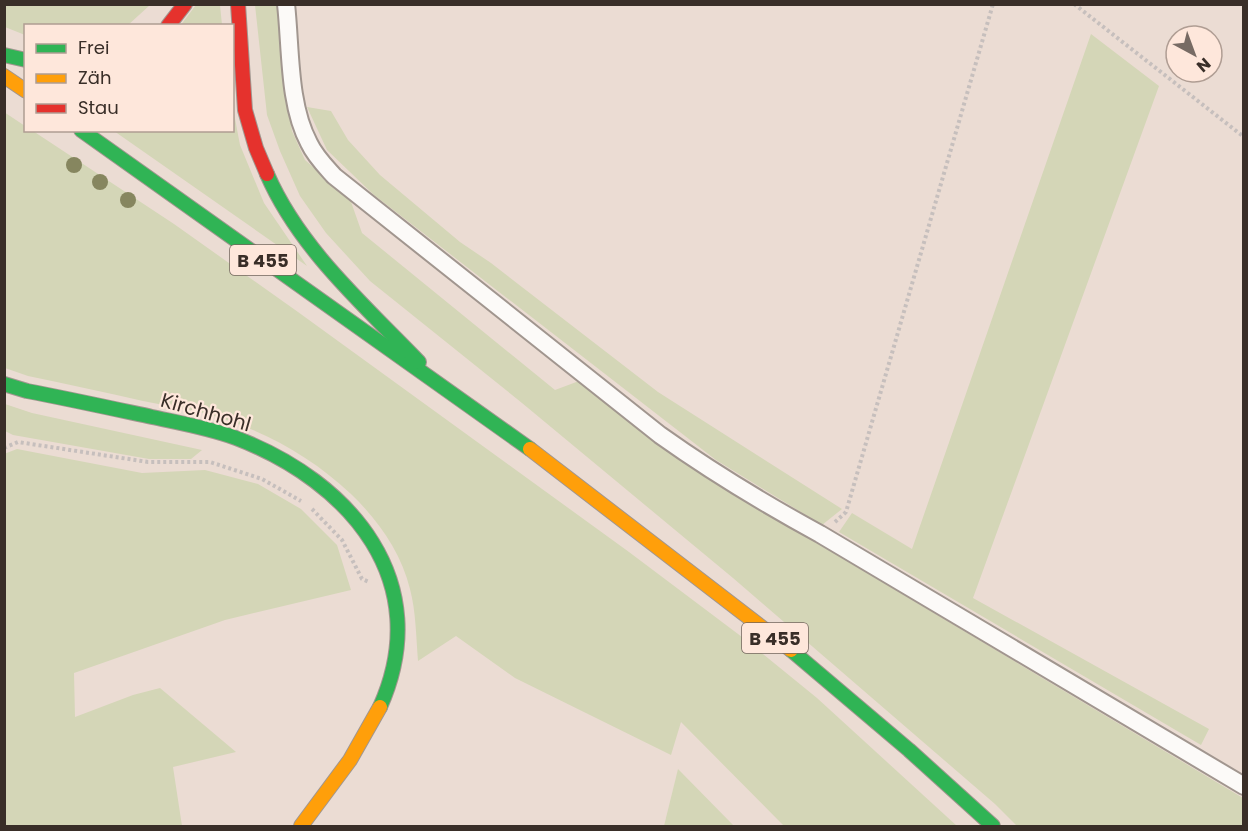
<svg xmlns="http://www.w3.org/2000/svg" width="1248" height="831" font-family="Poppins,sans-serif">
	<rect width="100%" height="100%" fill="#ebdcd3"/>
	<!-- green -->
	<g fill="#d4d6b7">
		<path d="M5,4H150V5L128,25L26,26L25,35L5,27Z"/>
		<path d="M196,5H220L222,25L180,26Z"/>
		<path d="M255,5H277L286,89L292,131L305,160L350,199L362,233L555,390L579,381L695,470L1243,798V826H1017L995,804L733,578L522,403L370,281L326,233L300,196L280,151L267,115Z"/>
		<path d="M1091,34L1159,86L973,598L1209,729L1201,745L839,532L852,513L912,549Z"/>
		<path d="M307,107L331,111L348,140L380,175L460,242L491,263L658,392L842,509L822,525L716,460L374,195L327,150Z"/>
		<path d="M233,108L240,145L264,203L307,266L114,131L232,130Z"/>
		<path d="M4,112L25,126L26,130L33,131L174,224L298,312L629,552L742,637L817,698L957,826H784L681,722L671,755L515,678L456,636L418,661C416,637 416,612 410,589C401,552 378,520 351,494C312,457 265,431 214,416C191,409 167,406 143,401C105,392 66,384 28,376L5,368Z"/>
		<path d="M5,404L32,413L202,450L191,459H149L13,435L5,431Z"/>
		<path d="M17,449L142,473L205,470L258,484L301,509L337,545L351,590L225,620L74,673L75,717L133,695L160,688L236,752L173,767L182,826H5L4,454Z"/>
		<path d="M678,769L734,826H664Z"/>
	</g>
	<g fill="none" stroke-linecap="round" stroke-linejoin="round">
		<defs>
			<path id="street" d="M286,4C291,48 288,104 309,143C315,156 325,166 334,176L660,435C712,472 765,504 820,534L1244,786"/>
			<g id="fast">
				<path d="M4,55L26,60"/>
				<path d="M81,130L530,449"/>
				<path d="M267,174C299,248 364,305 419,362"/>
				<path d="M4,384L27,391C69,399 110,408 152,417C180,423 209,428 236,438C351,482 436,582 380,707"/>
				<path d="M791,650L909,750L993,826"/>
			</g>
			<g id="slow">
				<path d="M4,76L26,91"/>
				<path d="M530,449L791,650"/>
				<path d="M301,826L350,760L380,707"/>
			</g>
			<g id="jam">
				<path d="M238,4L245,110L256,148L267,174"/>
				<path d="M168,26L185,4"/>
			</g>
		</defs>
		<!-- street casing -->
		<use href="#street" stroke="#a1968f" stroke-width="20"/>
		<!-- fast casing -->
		<use href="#fast" stroke="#a1968f" stroke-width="16"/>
		<!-- slow casing -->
		<use href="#slow" stroke="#a1968f" stroke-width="16"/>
		<!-- jam casing -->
		<use href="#jam" stroke="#a1968f" stroke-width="16"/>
		<!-- path -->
		<g stroke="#c6bfbd" stroke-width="4" stroke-dasharray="3 3" stroke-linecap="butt">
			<path d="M1074,4L1244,137"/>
			<path d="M4,448L18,442L148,462H210L262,479L301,501"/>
			<path d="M312,509L342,540L362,579L369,582"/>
			<path d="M835,522L846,512L993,4"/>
		</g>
		<!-- street -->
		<use href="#street" stroke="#fcfaf8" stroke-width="16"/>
		<!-- fast -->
		<use href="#fast" stroke="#30b455" stroke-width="14"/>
		<!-- slow -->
		<use href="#slow" stroke="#ff9f0a" stroke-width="14"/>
		<!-- jam -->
		<use href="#jam" stroke="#e5322d" stroke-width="14"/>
	</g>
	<!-- trees -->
	<g fill="#86865f">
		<circle cx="74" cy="165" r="8"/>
		<circle cx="100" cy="182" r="8"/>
		<circle cx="128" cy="200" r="8"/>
	</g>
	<g text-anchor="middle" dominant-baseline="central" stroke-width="4.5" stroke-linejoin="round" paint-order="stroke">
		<!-- shield labels -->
		<g fill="#fee7db" stroke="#74665e" stroke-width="1.5">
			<rect x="230" y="245" width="66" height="30" rx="4.5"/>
			<rect x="742" y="623" width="66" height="30" rx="4.5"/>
		</g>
		<g font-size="18" font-weight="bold" fill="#392e28">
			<text x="263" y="260">B 455</text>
			<text x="775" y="638">B 455</text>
		</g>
		<!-- street labels -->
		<g font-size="20" fill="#392e28" stroke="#fee7db">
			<text transform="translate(206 412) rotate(16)">Kirchhohl</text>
		</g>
	</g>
	<!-- border -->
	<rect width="1248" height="831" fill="none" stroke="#392e28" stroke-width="12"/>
	<!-- legend -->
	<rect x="24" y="24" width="210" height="108" fill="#fee7db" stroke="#af9d93" stroke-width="1.5"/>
	<rect x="36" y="44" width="30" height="9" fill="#30b455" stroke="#af9d93" stroke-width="1.5"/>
	<text x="78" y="54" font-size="18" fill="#392e28">Frei</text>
	<rect x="36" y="74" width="30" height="9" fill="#ff9f0a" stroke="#af9d93" stroke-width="1.5"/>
	<text x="78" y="84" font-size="18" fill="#392e28">Zäh</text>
	<rect x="36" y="104" width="30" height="9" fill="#e5322d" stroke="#af9d93" stroke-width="1.5"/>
	<text x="78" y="114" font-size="18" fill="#392e28">Stau</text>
	<!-- north arrow -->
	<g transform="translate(1194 54) rotate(139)"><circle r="28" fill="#fee7db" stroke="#af9d93" stroke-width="1.5"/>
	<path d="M0-4.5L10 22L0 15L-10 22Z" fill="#776b64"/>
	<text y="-9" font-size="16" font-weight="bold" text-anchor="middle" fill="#392e28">N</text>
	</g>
</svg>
